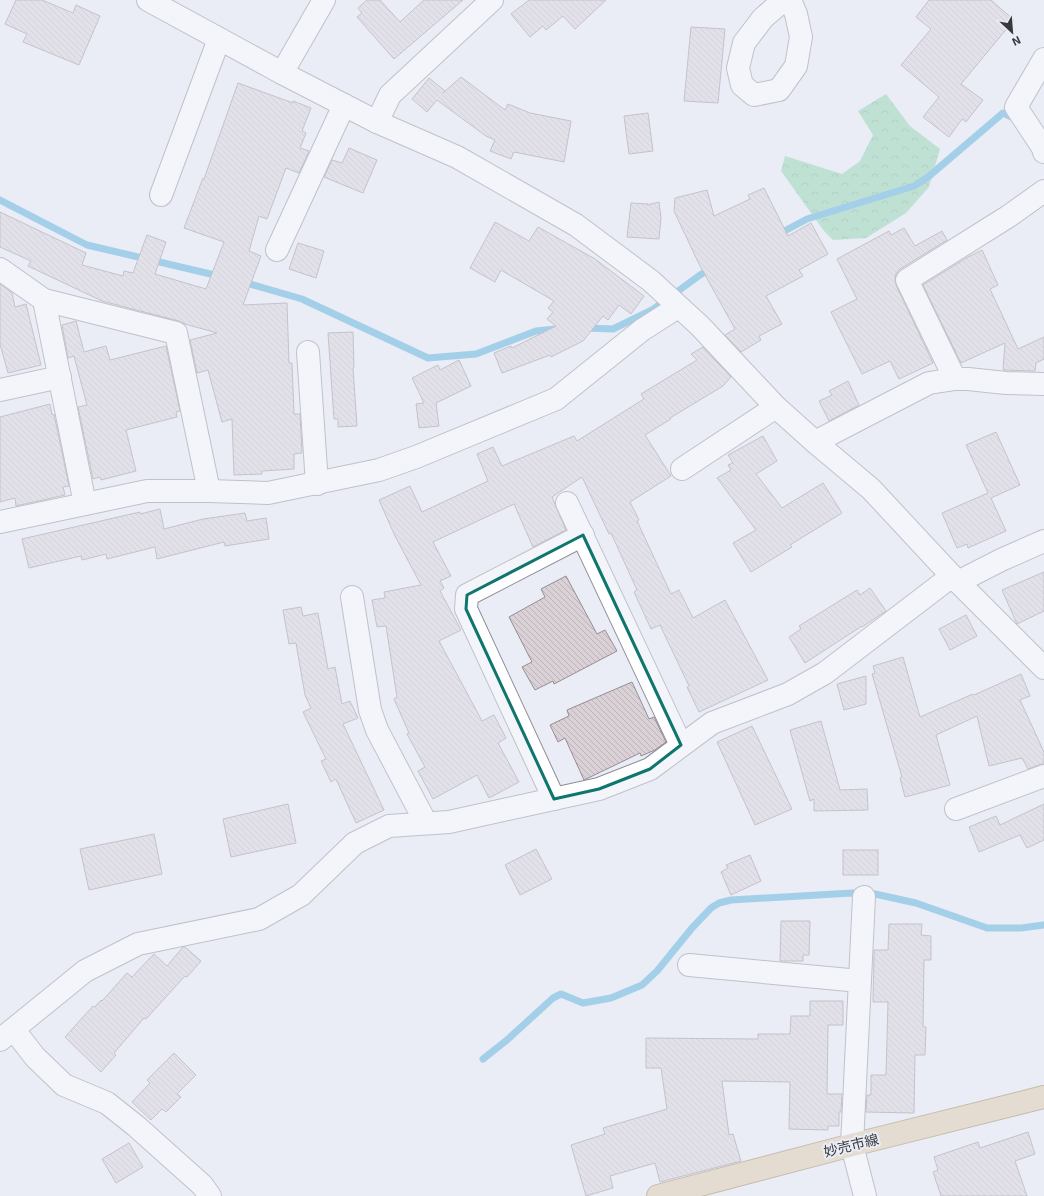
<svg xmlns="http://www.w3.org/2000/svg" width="1044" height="1196" font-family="'Exo 2','Noto Sans JP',sans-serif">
	<defs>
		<pattern id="forest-crowns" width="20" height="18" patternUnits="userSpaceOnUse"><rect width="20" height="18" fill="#8cd3ac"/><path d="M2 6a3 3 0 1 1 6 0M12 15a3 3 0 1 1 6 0" fill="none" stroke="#73ac8d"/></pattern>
		<pattern id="building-back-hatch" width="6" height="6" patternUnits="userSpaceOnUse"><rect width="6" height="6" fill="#dad1d7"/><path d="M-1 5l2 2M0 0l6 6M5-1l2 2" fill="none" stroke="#bcb4b9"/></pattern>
	</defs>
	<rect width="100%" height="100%" fill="#eaecf6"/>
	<!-- forest -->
	<path fill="url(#forest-crowns)" d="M886,94L910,126L940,149L929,187L906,213L866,238L833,240L824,231L781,171L785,156L842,174L860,161L873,135L858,111Z"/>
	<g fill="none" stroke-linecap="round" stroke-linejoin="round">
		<!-- stream -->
		<g stroke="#4facd9" stroke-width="7">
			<path d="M0,200L87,245L219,276"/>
			<path d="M777,235L807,219L914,186L928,177L1003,113L1016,119"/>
			<path d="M243,282L302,299L428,358L476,354L536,331L556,329"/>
			<path d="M585,328L613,329L652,310L700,275L712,268"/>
			<path d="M483,1059L507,1040L553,998L561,994L583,1003L611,998L642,985L657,971L692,928L711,908L719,903L731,900L852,893L875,894L916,903L987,928H1021L1044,925"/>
		</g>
	</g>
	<!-- building -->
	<g fill="url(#building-back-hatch)" stroke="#978e95">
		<path d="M16,0H42L73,13L76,5L100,16L79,65L23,42L27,34L5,24Z"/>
		<path d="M367,0H380L400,22L424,0H463L394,59L357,17L362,13L358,8Z"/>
		<path d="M529,0H606L575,29L563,16L546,30L543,26L530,37L511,14Z"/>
		<path d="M929,0H991L1014,20L961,84L983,100L966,122L962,119L949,137L923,117L939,97L901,65L931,29L916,17Z"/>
		<path d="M691,27L725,29L718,103L684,101Z"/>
		<path d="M461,77L505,110L508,104L530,113L571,121L564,162L514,152L511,159L490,151L495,140L486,136L437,100L427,112L412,99L429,78L445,91L443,93Z"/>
		<path d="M238,83L293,103V101L311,108L302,131L306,133L300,148L309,151L299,173L286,168L267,219L259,216L249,251L261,256L243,305L287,303L289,363H292L294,414H300L302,453L294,454V469L262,471V474L234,475L232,419L222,422L208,370L197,373L190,340L217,333L185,324L179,321L102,301L28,266L31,261L0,247V212L86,253L82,265L123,276L124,271L133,273L147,235L166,242L155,274L206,289L224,242L184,228L203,178L204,179Z"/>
		<path d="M648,113L653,151L629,154L624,116Z"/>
		<path d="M349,148L377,160L363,193L324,177L332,160L342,163Z"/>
		<path d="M764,188L788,236L811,223L828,254L799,270L803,276L766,296L782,324L759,336L761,340L741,352L725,335L735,329L699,264L674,211L675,198L707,190L714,216L750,199L748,195Z"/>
		<path d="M659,202L661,218L659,239L627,237L631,203L648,204L647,205Z"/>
		<path d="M495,222L529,241L538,227L595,259L644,296L631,314L619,305L608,320L603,316L583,341L551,357L550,355L502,373L494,353L511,346L512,348L556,326L547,319L553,312L548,308L554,301L501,270L495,282L470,268Z"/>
		<path d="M904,228L915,246L942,231L947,240L900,269L896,273L895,279L896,285L933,363L899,379L890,361L862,374L831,312L857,299L837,259L889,231L891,235Z"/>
		<path d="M298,243L324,251L316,278L289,269Z"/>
		<path d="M982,250L998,285L990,289L1018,349L1044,337V359L1036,363L1035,371L1003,370L1005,343L961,363L923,285L968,257Z"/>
		<path d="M0,284L12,293L15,307L26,304L41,365L8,373L0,344Z"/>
		<path d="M76,321L84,352L106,346L110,360L166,346L180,411L176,412L177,417L126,430L136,471L101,480L100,477L93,479L78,407L87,405L74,356L68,358L62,325Z"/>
		<path d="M353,332L354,368H353L357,426L338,427V419H334L328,333Z"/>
		<path d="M703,347L731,377L723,386L670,418L671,419L645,435L671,476L630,502L639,520L637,521L671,594L679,590L693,618L725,600L768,680L699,712L687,687L689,686L660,625L651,629L634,592L637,590L611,533L609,534L582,477L552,497L566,530L533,547L514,504L433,542L451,576L440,581L444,588L440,591L461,630L439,641L482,721L494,715L506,738L498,743L519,782L489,798L477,775L433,799L418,771L425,767L407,734L409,733L394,699L397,697L386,626L377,627L372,600L385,598L384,592L421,585L395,536L379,500L410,486L422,512L488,481L477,454L493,447L502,466L574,436L577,441L644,399L641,394L697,360L691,354Z"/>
		<path d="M459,360L471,386L436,403L439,426L419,428L416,404L424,403L412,378L438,365L440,370Z"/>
		<path d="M848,381L859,405L829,421L819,401L832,395L829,391Z"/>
		<path d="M50,404L52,415L54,414L69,486L63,487L65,495L16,506L15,498L0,502V417Z"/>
		<path d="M996,432L1020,485L991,498L1006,531L968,548L967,544L957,548L942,513L988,493L966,445Z"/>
		<path d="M763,436L777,461L756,474L782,508L823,483L842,513L790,545L792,547L751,572L733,543L756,530L717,478L731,470L728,465L733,463L728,455Z"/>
		<path d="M160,509L164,529L203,519L245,513L247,521L266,518L269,539L225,546L224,542L157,559L155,547L107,559L106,554L82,560L81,556L29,568L22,539L140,512V514Z"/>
		<path d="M1044,572V611L1017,624L1002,590Z"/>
		<path d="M566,576L597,634L605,630L617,651L554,684L553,681L535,690L522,667L532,662L509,617L545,597L541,589Z"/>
		<path d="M870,588L886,611L862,627V626L805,663L789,637L801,629L799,626L857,590L860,595Z"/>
		<path d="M301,607L303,616L318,613L328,669L335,667L342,704L350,701L358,718L343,724L384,810L356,823L336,779L331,782L321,761L326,759L303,712L311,708L305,695L296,643L289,644L283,610Z"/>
		<path d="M966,615L977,636L950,650L939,629Z"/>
		<path d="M903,657L920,717L973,694L974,695L1021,674L1030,696L1020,700L1044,752V763L1028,769L1022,758L989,766L977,716L936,735L950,785L905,797L900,778L902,777L872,674L875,673L873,666Z"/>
		<path d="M866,676V704L844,710L837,684Z"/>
		<path d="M632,682L649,719L654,717L666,742L655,750L641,756L640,753L584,780L565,738L558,742L550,725L569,716L567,710Z"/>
		<path d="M821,721L840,790L867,789L868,810L814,811V799L810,801L790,730Z"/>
		<path d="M752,726L792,809L755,825L717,742Z"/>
		<path d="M288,804L296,843L231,857L223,819Z"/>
		<path d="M1044,804V840L1027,848L1020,835L979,852L969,827L996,816L1000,825Z"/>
		<path d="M154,834L162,874L89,890L80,849Z"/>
		<path d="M536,849L552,879L520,895L505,865Z"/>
		<rect x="843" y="850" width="35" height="25"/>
		<path d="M750,855L761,881L731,895L721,872L728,868L726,865Z"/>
		<path d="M781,921H810L809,955H803V961H780Z"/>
		<path d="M889,924H922L921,935L931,936V960H924L923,1027H926L925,1055H915L914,1113L866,1112L867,1095H871V1075H886L888,1002H873L874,957V950H888Z"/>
		<path d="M183,947H185L201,961L187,977L185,976L146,1019L144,1018L114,1053L116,1055L101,1072L65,1037L93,1006L95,1007L101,1000L102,1001L127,973L132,977L154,954L167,966Z"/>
		<path d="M810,1001H843V1025H828L827,1094H842L841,1112H839V1126H828V1130L789,1129L790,1082L722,1081L729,1135L733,1134L741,1161L660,1182L655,1163L610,1176L613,1188L586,1196L571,1145L605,1134L603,1128L667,1109L661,1068H646V1038L758,1039V1034H790L791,1016H810Z"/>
		<path d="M174,1053L196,1075L177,1094L181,1097L166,1112L162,1109L151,1120L132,1102L150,1083L147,1080Z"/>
		<path d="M1028,1132L1035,1154L1015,1161L1027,1196H941L933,1172L938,1170L934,1157L978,1142L980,1148Z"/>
		<path d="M129,1143L143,1167L116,1183L102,1159Z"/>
	</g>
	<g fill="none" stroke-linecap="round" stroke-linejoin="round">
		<defs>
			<g id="minor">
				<path d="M148,0L282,73L377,122L457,157L576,225L651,281L700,326L776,407L815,442L871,489L952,576L1044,668"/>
				<path d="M784,0L763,18L744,43L738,68L742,85L754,95L779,90L796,66L801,37L796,14L790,0"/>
				<path d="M1044,59L1016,107L1043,148L1044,152"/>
				<path d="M282,73L324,0"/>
				<path d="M377,122L390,95L492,0"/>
				<path d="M161,195L219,39"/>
				<path d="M277,250L344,105"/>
				<path d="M0,269L44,300L176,333L209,491"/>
				<path d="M44,300L85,504"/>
				<path d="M308,352L317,484"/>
				<path d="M955,379L907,280L1009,216L1044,191"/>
				<path d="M0,390L60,377"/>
				<path d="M815,442L929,383L955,379H968L1006,383L1044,384"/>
				<path d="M682,469L776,407"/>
				<path d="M567,503L681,745"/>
				<path d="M0,522L147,491H209L268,493L379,470L416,457L556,399L642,330L678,307"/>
				<path d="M958,582L1001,560L1044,541"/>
				<path d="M352,597L370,710L377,730L426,823"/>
				<path d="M554,799L466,609L467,595L583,535"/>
				<path d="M956,809L1044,776"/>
				<path d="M864,897L852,1145L865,1196"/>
				<path d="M689,965L860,981"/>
				<path d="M14,1030L35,1057L64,1085L107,1103L136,1126L202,1185L210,1196"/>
				<path d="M0,1040L85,971L138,944L259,919L301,895L355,843L389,826L449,822L599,789L650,769L712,723L788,694L825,673L952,576"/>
			</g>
			<path id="major" d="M658,1196L852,1145L1044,1097"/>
		</defs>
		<!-- minor casing -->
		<use href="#minor" stroke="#8d8e97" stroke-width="24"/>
		<!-- major casing -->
		<use href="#major" stroke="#967e56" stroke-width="24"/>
		<!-- minor -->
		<use href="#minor" stroke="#fff" stroke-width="22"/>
		<!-- major -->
		<use href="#major" stroke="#dec8a2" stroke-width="22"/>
	</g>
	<!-- marked area -->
	<path d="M0 0H1044V1196H0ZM583,535L681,745L650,769L599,789L554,799L466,609L467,595Z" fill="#eaecf6" fill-opacity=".55" fill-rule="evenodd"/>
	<path fill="none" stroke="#0f766e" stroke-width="3" stroke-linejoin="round" d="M583,535L681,745L650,769L599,789L554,799L466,609L467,595Z"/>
	<g text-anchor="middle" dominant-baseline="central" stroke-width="4" stroke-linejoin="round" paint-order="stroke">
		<!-- street labels -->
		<g font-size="14" fill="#38393c" stroke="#eaecf6">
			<text transform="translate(851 1145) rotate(-14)">妙売市線</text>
		</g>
	</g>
	<!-- north arrow -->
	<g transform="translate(1012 32) rotate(154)" stroke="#eaecf6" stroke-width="3" paint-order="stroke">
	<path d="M0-3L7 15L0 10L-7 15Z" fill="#38393c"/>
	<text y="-6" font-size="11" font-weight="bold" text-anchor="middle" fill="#38393c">N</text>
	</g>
</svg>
